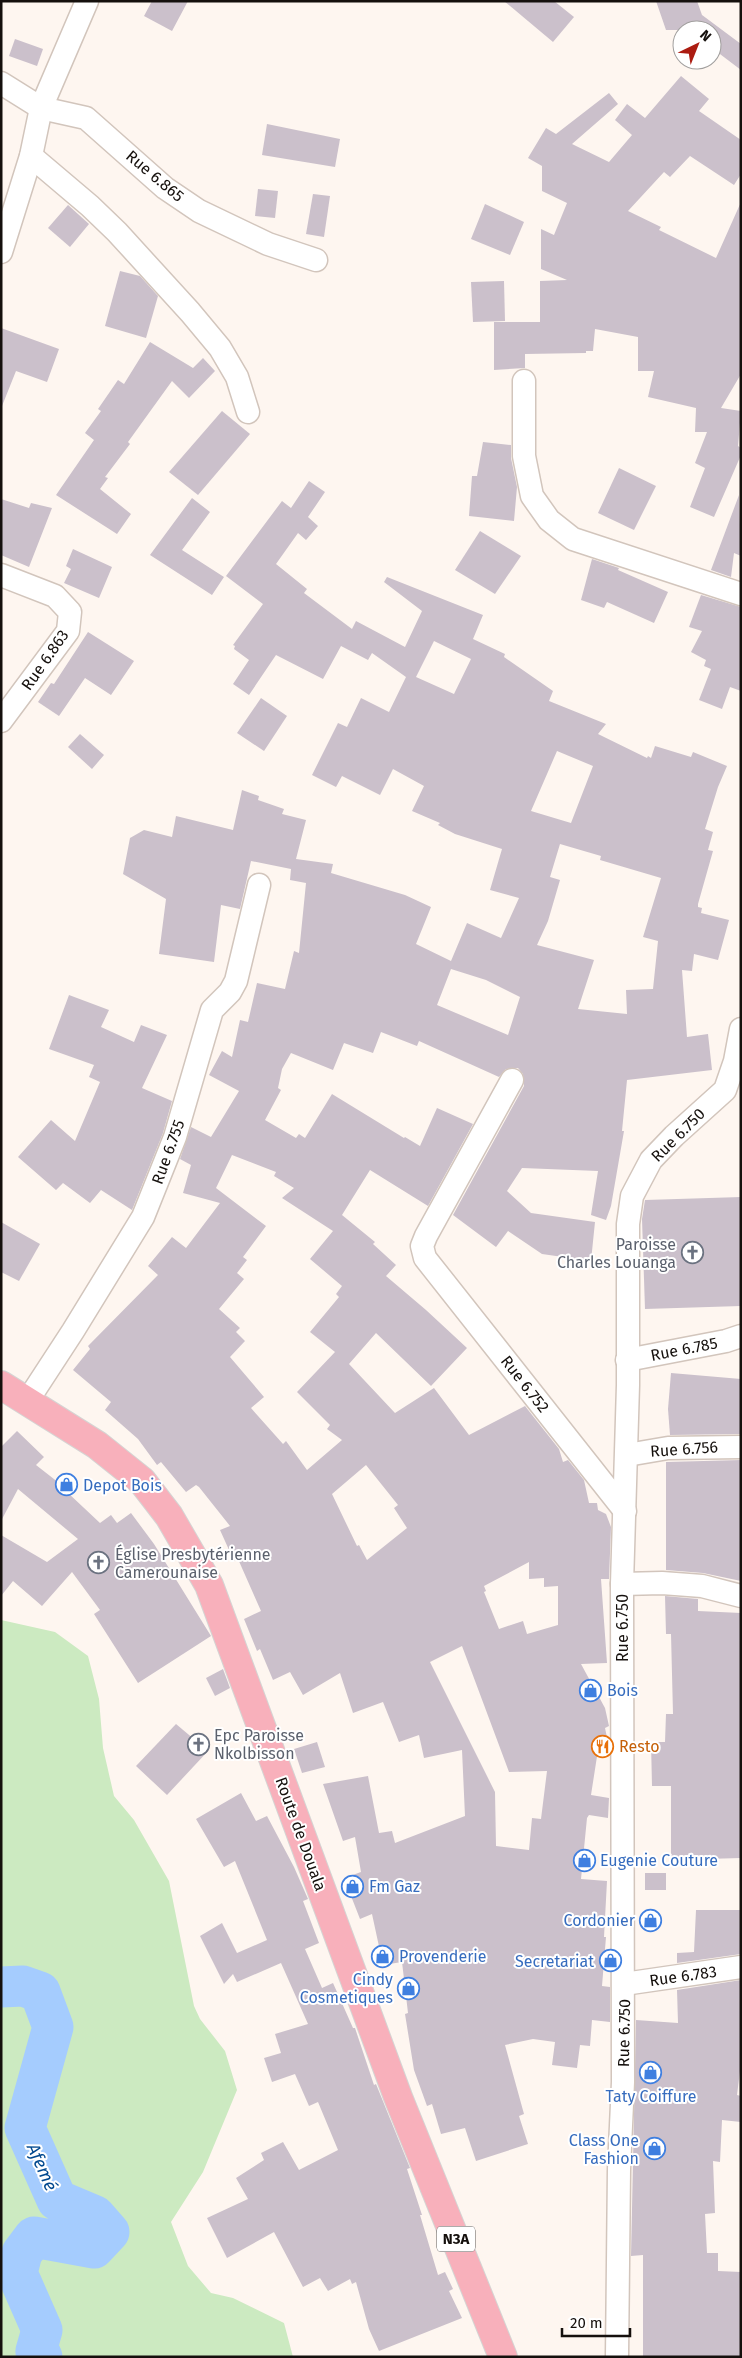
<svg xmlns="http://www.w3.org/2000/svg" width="742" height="2358" font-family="'Fira Sans',sans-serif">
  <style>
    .green { fill: #cceac1 }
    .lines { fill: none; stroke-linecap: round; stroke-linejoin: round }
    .river { stroke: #a5ccfe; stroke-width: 41 }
    .building { fill: #cbc0cb; fill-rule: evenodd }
    .minor-casing { stroke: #d2c5bc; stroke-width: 25 }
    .trunk-casing { stroke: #d5d4d3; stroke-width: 30 }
    .minor { stroke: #fff; stroke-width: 22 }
    .trunk { stroke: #f8b0bb; stroke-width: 28 }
    .labels { text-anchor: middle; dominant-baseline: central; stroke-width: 4; stroke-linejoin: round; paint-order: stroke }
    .shield { fill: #fff; stroke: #5b5856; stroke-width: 1 }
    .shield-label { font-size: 15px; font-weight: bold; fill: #15100d }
    .street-label { font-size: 16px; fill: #15100d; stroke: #fff }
    .worship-label { font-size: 16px; fill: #5b616d; stroke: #fff; text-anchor: start }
    .shop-label { font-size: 16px; fill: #366cbe; stroke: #fff; text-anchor: start }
    .food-label { font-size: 16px; fill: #c56008; stroke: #fff; text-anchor: start }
    .water-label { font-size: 18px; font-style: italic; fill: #02498f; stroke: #fff }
  </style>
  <rect width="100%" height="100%" fill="#fef6f0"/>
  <!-- green -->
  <polygon class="green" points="1,1620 55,1632 88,1656 99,1699 103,1748 114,1796 134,1820 169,1881 194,2006 200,2019 225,2051 237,2090 203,2172 171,2222 188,2266 211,2293 233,2298 284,2323 293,2357 1,2357"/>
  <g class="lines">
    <!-- river -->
    <polyline class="river" points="1,1987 23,1986 40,1992 53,2027 25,2128 57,2200 95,2216 109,2232 94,2248 34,2237 22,2253 17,2273 42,2330 36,2351 42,2357"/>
  </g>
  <!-- building -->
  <g class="building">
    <polygon points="152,1 188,1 172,31 144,16"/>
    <polygon points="504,1 554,1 574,17 553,42"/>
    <polygon points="656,1 697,1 702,15 741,44 741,70 712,48 712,30 666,30"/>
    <polygon points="15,39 43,49 37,66 9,56"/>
    <polygon points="681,76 709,99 699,111 741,140 741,174 734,185 690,156 670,177 664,172 628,211 661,227 659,230 716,258 741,202 741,374 721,408 741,411 738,446 741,448 741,455 714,517 690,507 705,468 695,463 707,432 695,432 696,408 648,397 654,371 638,371 638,337 595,329 593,351 586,351 586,353 525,354 525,368 494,370 494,322 540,322 540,281 567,280 541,269 541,229 554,235 567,203 542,191 542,166 528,158 546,128 556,134 609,93 618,104 572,144 609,162 632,135 615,120 627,104 645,118"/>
    <polygon points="267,124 340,139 335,167 262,155"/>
    <polygon points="258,189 278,191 275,218 255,216"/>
    <polygon points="313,194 330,196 324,237 306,234"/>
    <polygon points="485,204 524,222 510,255 471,239"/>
    <polygon points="68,205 89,224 70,247 48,228"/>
    <polygon points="120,271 140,276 158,296 146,338 105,326"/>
    <polygon points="504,281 505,321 473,322 471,282"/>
    <polygon points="1,328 59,349 47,382 16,371 2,406"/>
    <polygon points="150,342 193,368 203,358 215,371 189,398 172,381 128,442 130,444 105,477 108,478 100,489 131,514 117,534 56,495 94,440 85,433 101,411 98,409 118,380 124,384"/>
    <polygon points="222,411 250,434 198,495 169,472"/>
    <polygon points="483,442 511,445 511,458 517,487 514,521 469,516 472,476 477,476"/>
    <polygon points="619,468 656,486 634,530 598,513"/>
    <path d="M309,481L325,492L308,517L318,526L306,540L298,533L276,564L307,589L304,593L352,629L356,621L405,647L422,611L384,582L387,577L483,615L473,639L505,654L504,657L553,691L549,701L606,724L598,734L647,758L648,756L651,758L655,746L691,757L693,752L727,766L718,787L705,829L713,832L708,850L713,851L698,904V907L702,908L701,913L729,920L718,960L694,954L692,971L682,970L687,1037L708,1034L712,1070L627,1080L622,1131H624L611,1206L606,1220L591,1215L598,1171L522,1168L507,1191L531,1213L595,1222L591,1261L542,1254L508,1231L496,1247L453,1215L524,1086L523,1074L518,1068L506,1069L499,1077L419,1041L417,1046L381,1032L373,1053L344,1043L333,1070L291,1053L282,1069L278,1088L281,1090L265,1120L296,1138L299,1134L305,1138L332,1094L404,1138L405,1137L420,1146L437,1108L473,1124L428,1206L370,1170L342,1215L375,1242L373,1244L396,1265L386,1276L426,1310L467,1348L431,1386L376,1333L349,1364L395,1413L434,1388L469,1435L525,1406L559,1449L563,1462L568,1460L584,1480L589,1503H597L598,1510L606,1514L611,1527L609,1579H601L607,1663L581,1664L605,1708L609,1726L605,1728L609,1747L598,1750L591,1795L609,1798L608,1818L589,1815L587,1818L581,1879L607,1881L604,1937H606L602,1986L610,1987V2022L592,2020L590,2046L580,2045L577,2068L552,2065L555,2042L533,2039L505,2045L524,2114L519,2116L528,2144L476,2161L465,2128L441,2134L432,2104L427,2106L414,2070L405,2014L408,2013L402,1962L383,1965L372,1914L360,1919L344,1878L361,1872L355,1837L343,1841L323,1784L368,1776L379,1833L392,1831L395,1843L465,1816L462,1750L424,1758L419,1735L399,1742L383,1702L353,1713L340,1673L303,1695L290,1672L273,1680L260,1649L257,1651L244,1619L261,1611L238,1559L234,1561L220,1530L230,1526L199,1487L196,1485L186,1492L161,1462L157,1465L138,1439L105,1410L111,1402L73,1370L90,1349L88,1346L158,1275L148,1266L172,1237L186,1248L220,1203L183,1193L191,1165L180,1159L191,1127L211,1137L239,1091L209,1075L222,1051L232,1057L240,1020L248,1022L257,983L285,989L294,951L299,953L306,883L290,880L291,869L251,861L240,909L221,905L214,962L159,954L166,899L123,874L130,838L144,830L172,837L176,816L233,830L242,790L259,796L258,800L284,809L282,814L306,820L296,859L333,864L331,873L405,895L431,907L416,944L451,961L467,923L501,938L519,898L490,890L502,849L455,834L438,825L440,823L412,811L424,786L393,769L380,795L342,776L336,787L312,775L338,723L347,727L361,698L389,712L406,677L372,653L368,660L341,646L323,679L276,655L249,695L233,684L249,660L234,649L235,646L233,645L263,604L226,576L282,501L291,508ZM434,641L471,659L454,694L416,677ZM557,751L593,766L571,823L531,811ZM560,844L601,856L600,860L661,878L643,937L658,941L653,989L626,990L627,1014L578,1009L594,960L537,945L548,921L560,880L550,877ZM451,969L486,980L520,997L508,1035L437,1005ZM232,1155L276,1172L274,1176L294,1188L282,1198L333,1231L310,1259L342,1286L336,1294L339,1297L310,1332L335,1352L297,1392L330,1425L327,1429L342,1440L307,1470L286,1441L283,1444L251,1408L264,1397L230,1357L245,1341L236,1332L240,1328L219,1309L244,1279L237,1273L247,1260L243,1257L266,1226L216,1188ZM366,1465L398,1505L394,1508L407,1528L367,1560L359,1545L357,1546L332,1494ZM529,1562V1579L544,1578V1587L558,1586V1625L527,1634L523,1621L499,1629L484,1592L486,1591L484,1586ZM462,1646L509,1772L547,1771L541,1819L532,1818L529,1850L496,1846L495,1792L430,1662Z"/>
    <polygon points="739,495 741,556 734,553 731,577 711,570"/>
    <polygon points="192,498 210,512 182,550 224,577 212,595 150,555"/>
    <polygon points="1,499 29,508 31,503 52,508 29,567 1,555"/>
    <polygon points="480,531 521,556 495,594 455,570"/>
    <polygon points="73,549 112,567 99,598 64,583 71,569 66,566"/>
    <polygon points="592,559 619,568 618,570 668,592 654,623 607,602 604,608 581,600"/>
    <polygon points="701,595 741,607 741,691 730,687 722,709 699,700 711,669 704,666 706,660 691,652 702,631 689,627"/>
    <polygon points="88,632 134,661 111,695 85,678 59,716 38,702 51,683 54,684"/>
    <polygon points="261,698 287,716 264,751 237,733"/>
    <polygon points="80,734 104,755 92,769 68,747"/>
    <polygon points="69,995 109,1010 101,1027 134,1042 141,1025 167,1035 142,1088 172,1101 163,1133 132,1210 101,1190 90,1203 63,1183 56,1190 18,1157 51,1120 75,1141 100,1082 89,1077 94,1065 49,1049"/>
    <polygon points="741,1197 741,1306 645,1309 642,1219 645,1200"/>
    <polygon points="1,1222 40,1244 19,1281 1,1272"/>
    <polygon points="671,1373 741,1379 741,1434 670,1435 668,1409"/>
    <polygon points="17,1431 44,1457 36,1465 68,1490 67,1492 100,1523 111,1515 117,1523 131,1513 154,1544 211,1636 138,1683 94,1614 100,1610 72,1572 42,1606 13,1581 1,1596 1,1535 47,1562 78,1539 18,1489 1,1521 1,1447"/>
    <polygon points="741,1460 741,1581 703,1573 666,1570 666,1462"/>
    <polygon points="665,1596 698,1599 698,1611 741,1613 741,1858 671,1860 671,1786 652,1786 651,1742 665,1742 666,1714 673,1714 671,1634 666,1634"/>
    <polygon points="223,1669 230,1688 215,1696 206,1678"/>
    <polygon points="176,1724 208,1751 167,1795 136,1766"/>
    <polygon points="317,1742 325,1767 302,1773 294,1749"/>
    <polygon points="241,1793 256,1821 267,1816 294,1867 308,1899 303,1901 319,1943 305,1949 322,1988 333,1983 353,2028 355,2028 374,2085 376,2084 410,2168 407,2169 422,2215 420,2215 438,2275 445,2272 453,2289 449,2291 462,2318 379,2351 369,2329 356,2282 352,2284 350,2279 328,2291 320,2278 303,2287 274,2232 227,2258 207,2218 248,2199 236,2178 264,2160 261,2153 283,2142 299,2170 338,2150 318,2102 309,2106 295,2074 272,2082 264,2058 281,2053 275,2034 308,2024 281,1963 237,1982 233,1974 224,1984 200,1936 222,1923 237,1953 267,1940 235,1861 224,1867 196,1819"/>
    <rect x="645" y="1873" width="21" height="17"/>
    <polygon points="696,1910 741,1910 741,1954 677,1963 677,1953 694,1952"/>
    <polygon points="741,1980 741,2063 737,2095 741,2096 741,2122 722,2120 720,2162 713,2161 715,2213 705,2214 707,2253 718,2253 718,2271 741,2272 741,2357 643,2357 643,2255 631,2256 636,2020 678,2023 677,1990"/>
  </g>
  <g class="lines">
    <defs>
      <g id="minor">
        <polyline points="1,83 41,108 86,118 165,188 199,211 268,244 316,260"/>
        <polyline points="31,156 90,206 117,232 190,312 220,348 237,377 248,412"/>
        <polyline points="1,252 31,156 41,108 87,1"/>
        <polyline points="524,381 524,456 532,496 549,520 573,539 741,594"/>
        <polyline points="1,575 55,596 70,612 68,631 1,721"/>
        <polyline points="512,1080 426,1236 422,1246 425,1258 625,1511"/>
        <polyline points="627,1360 726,1341 741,1336"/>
        <polyline points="28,1400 73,1331 143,1217 175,1137 212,1010 230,992 236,981 259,885"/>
        <polyline points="627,1455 668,1448 741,1447"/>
        <polyline points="622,1584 662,1583 702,1586 741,1596"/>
        <polyline points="624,1984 741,1967"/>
        <polyline points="617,2357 619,2169 623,2082 622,1584 628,1385 628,1224 632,1196 651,1160 674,1136 725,1090 735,1061 741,1029"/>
      </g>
      <polyline id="trunk" points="1,1385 97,1445 142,1481 169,1516 209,1585 398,2097 503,2357"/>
    </defs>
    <!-- minor casing -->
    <use href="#minor" class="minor-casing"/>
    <!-- trunk casing -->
    <use href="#trunk" class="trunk-casing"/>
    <!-- minor -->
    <use href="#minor" class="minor"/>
    <!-- trunk -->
    <use href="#trunk" class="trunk"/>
  </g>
  <!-- icons -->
  <defs>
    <symbol id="church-ring" viewBox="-11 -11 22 22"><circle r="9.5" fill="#fff" stroke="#6b7280" stroke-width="1.5"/><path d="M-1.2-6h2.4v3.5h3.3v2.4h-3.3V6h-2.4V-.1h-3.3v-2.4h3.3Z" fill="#6b7280"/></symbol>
    <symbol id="shop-ring" viewBox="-11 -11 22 22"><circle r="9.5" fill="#fff" stroke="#3f7fe0" stroke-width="1.5"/><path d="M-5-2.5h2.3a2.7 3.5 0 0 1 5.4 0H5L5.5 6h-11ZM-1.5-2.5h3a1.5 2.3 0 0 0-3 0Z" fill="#3f7fe0"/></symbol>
    <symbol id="restaurant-ring" viewBox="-11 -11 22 22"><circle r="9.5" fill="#fff" stroke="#e8710a" stroke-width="1.5"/><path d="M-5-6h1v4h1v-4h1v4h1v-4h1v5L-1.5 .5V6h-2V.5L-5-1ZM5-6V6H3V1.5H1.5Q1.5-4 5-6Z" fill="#e8710a"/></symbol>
  </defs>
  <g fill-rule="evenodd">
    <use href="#church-ring" x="680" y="1240" width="25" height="25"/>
    <use href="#shop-ring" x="54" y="1472" width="25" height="25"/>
    <use href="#church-ring" x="86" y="1550" width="25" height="25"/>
    <use href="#shop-ring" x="578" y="1678" width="25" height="25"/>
    <use href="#church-ring" x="186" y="1732" width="25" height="25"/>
    <use href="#restaurant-ring" x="590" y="1734" width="25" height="25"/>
    <use href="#shop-ring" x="572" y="1848" width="25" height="25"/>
    <use href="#shop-ring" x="340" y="1874" width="25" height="25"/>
    <use href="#shop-ring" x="638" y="1908" width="25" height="25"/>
    <use href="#shop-ring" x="370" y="1944" width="25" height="25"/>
    <use href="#shop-ring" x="598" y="1948" width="25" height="25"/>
    <use href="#shop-ring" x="396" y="1976" width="25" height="25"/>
    <use href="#shop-ring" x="638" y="2060" width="25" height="25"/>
    <use href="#shop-ring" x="642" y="2136" width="25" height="25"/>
  </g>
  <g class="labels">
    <!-- shield labels -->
    <rect class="shield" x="437" y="2226.5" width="38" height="25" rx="4"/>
    <g class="shield-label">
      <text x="456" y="2239">N3A</text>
    </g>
    <!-- street labels -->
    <g class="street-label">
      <text transform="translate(155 176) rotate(40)">Rue 6.865</text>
      <text transform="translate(45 660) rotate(-55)">Rue 6.863</text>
      <text transform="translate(678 1135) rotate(-45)">Rue 6.750</text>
      <text transform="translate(168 1152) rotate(-70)">Rue 6.755</text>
      <text transform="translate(684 1349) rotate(-11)">Rue 6.785</text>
      <text transform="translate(525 1384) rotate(52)">Rue 6.752</text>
      <text transform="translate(684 1449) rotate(-4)">Rue 6.756</text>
      <text transform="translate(622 1628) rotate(-90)">Rue 6.750</text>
      <text transform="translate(301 1834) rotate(70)">Route de Douala</text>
      <text transform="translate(683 1976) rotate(-8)">Rue 6.783</text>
      <text transform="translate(624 2033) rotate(-89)">Rue 6.750</text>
    </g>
    <!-- worship labels -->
    <g class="worship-label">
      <text x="676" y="1244" text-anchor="end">Paroisse<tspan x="676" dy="18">Charles Louanga</tspan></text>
      <text x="115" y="1554">Église Presbytérienne<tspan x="115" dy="18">Camerounaise</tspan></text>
      <text x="214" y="1735">Epc Paroisse<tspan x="214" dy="18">Nkolbisson</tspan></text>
    </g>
    <!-- shop labels -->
    <g class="shop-label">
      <text x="83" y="1485">Depot Bois</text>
      <text x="607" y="1690">Bois</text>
      <text x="600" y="1860">Eugenie Couture</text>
      <text x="369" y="1886">Fm Gaz</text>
      <text x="635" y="1920" text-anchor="end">Cordonier</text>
      <text x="399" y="1956">Provenderie</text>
      <text x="594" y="1961" text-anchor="end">Secretariat</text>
      <text x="393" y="1979" text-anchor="end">Cindy<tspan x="393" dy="18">Cosmetiques</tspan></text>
      <text x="651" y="2096" text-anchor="middle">Taty Coiffure</text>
      <text x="639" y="2140" text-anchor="end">Class One<tspan x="639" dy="18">Fashion</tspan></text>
    </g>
    <!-- food labels -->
    <g class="food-label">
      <text x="619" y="1746">Resto</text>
    </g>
    <!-- water labels -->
    <g class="water-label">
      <text transform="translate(42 2167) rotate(66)">Afemé</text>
    </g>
  </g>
  <!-- border -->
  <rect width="742" height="2358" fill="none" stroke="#15100d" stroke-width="5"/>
  <!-- north arrow -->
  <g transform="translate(697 45) rotate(43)"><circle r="24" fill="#ffffff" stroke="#a19f9e"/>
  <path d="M0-4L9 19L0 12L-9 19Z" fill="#ac1c11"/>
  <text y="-8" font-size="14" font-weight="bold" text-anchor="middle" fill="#15100d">N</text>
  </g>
  <!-- scale -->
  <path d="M562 2328v8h68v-8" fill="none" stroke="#15100d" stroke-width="2.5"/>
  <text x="570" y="2328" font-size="15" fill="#15100d" stroke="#ffffff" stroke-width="4" paint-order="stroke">20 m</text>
</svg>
